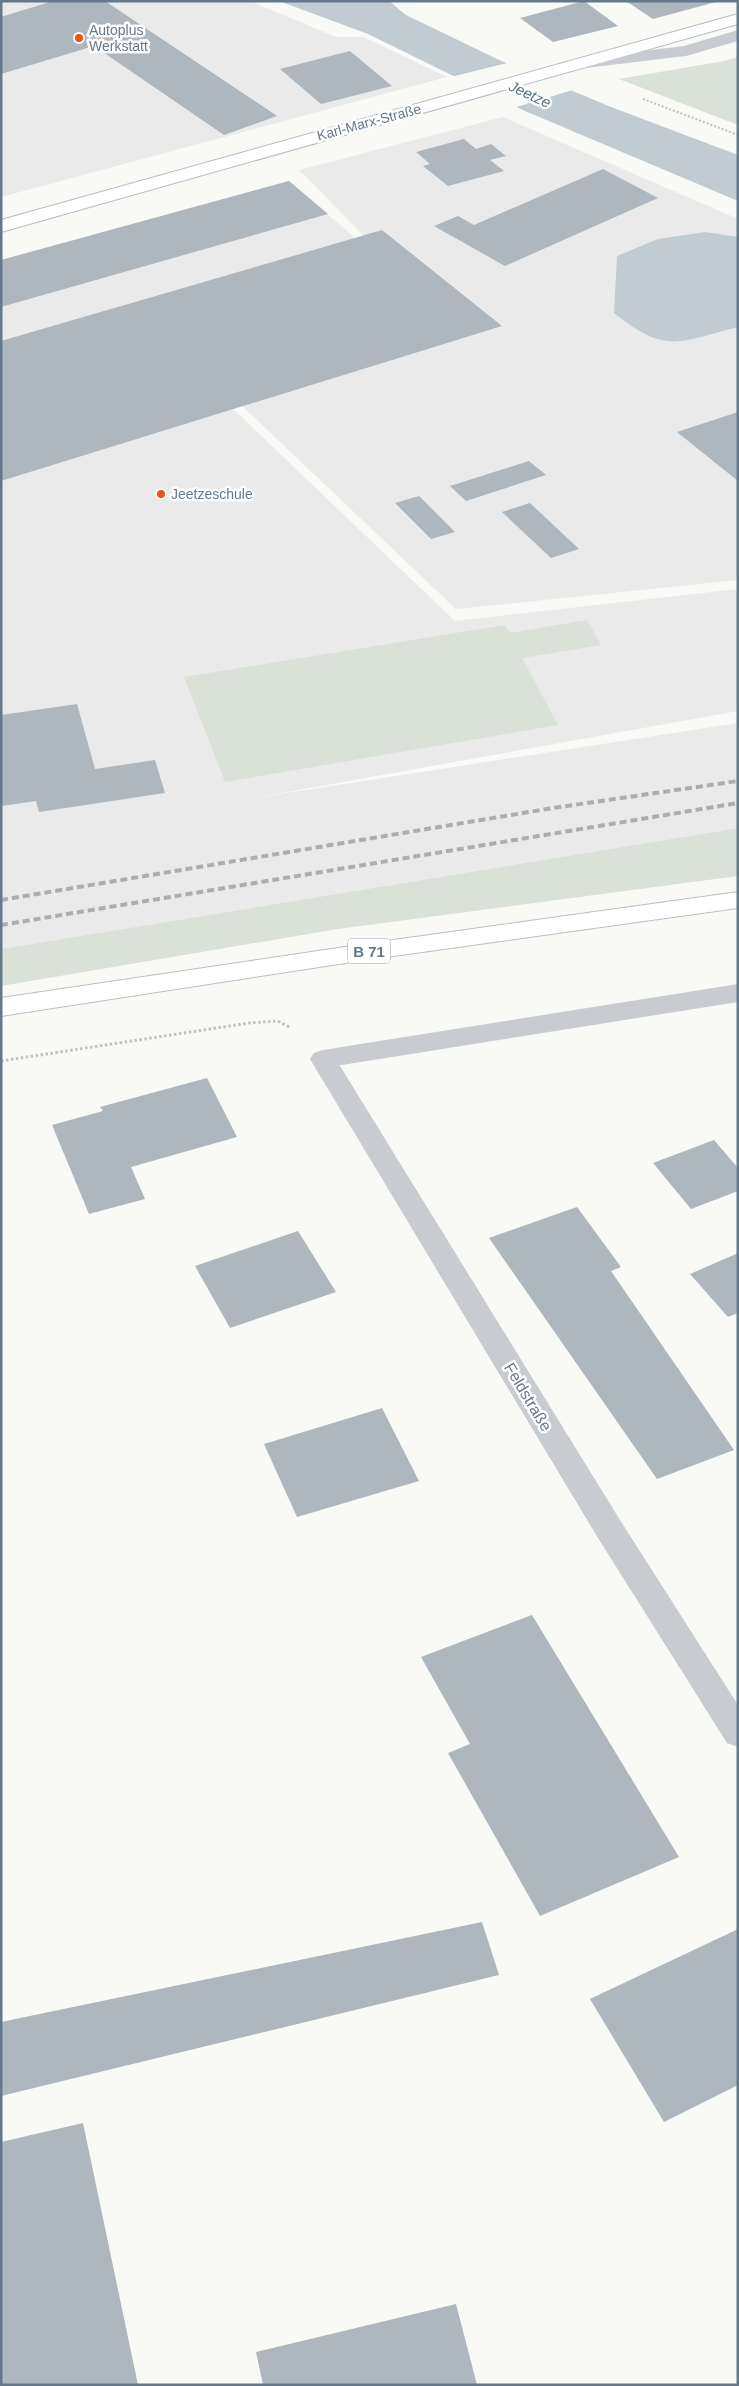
<svg xmlns="http://www.w3.org/2000/svg" width="739" height="2386" font-family="Arial,sans-serif">
  <style>
    .built { fill: #e9eae9 }
    .green { fill: #dae1d6 }
    .water { fill: #c1ccd2 }
    .pier { fill: #f9f9f6 }
    .building { fill: #aeb7be }
    .lines { fill: none; stroke-linecap: round; stroke-linejoin: round }
    .secondary-casing { stroke: #b8bec3; stroke-width: 2 }
    .primary-casing { stroke: #bbbfc3; stroke-width: 2 }
    .path-far1 { stroke: #bfc2c4; stroke-width: 2; stroke-dasharray: 2 2; stroke-linecap: butt }
    .path { stroke: #bfc2c4; stroke-width: 3; stroke-dasharray: 2.5 2.5; stroke-linecap: butt }
    .service { fill: #c8ccd0; fill-rule: evenodd }
    .minor { fill: #c8ccd0; fill-rule: evenodd }
    .secondary { fill: #fff; fill-rule: evenodd }
    .primary { fill: #fff; fill-rule: evenodd }
    .rail { stroke: #a8aeb4; stroke-width: 4; stroke-dasharray: 7 4; stroke-linecap: butt }
    .poi-dot { fill: #f44f1a; stroke: #fff; stroke-width: 2 }
    .labels { text-anchor: middle; dominant-baseline: central; stroke-width: 5; stroke-linejoin: round; paint-order: stroke }
    .far-poi-label { font-size: 14px; fill: #65798a; stroke: #fff; text-anchor: start }
    .far-street-label { font-size: 14px; fill: #65798a; stroke: #fff }
    .far-water-label { font-size: 15px; font-style: italic; fill: #5b747e; stroke: #fff }
    .shield { fill: #fff; stroke: #93a1ad; stroke-width: 1 }
    .shield-label { font-size: 15px; font-weight: bold; fill: #65798a }
    .street-label { font-size: 16px; fill: #65798a; stroke: #fff }
  </style>
  <rect width="100%" height="100%" fill="#f9f9f6"/>
  <!-- built -->
  <g class="built">
    <polygon points="1,1 250,1 336,37 363,37 447,77 1,197"/>
    <polygon points="503,117 738,219 738,580 456,609 139,308 369,241 299,170"/>
    <polygon points="289,181 355,238 124,305 455,621 738,589 738,711 254,798 738,723 738,828 1,949 1,260"/>
  </g>
  <!-- green -->
  <g class="green">
    <polygon points="738,57 738,125 619,79 724,61"/>
    <polygon points="587,620 601,645 522,658 558,725 225,782 184,677 505,625 510,633"/>
    <polygon points="738,828 738,876 338,929 1,986 1,949"/>
  </g>
  <!-- water -->
  <g class="water">
    <polygon points="279,1 389,1 406,15 497,59 611,107 738,155 738,201 525,111 368,34"/>
    <path d="M705,232L738,237V327C678,342 667,355 614,313L617,256L658,239Z"/>
  </g>
  <!-- pier -->
  <polygon class="pier" points="511,62 576,89 513,108 451,77"/>
  <!-- building -->
  <g class="building">
    <polygon points="53,1 105,1 277,116 224,135 94,46 1,74 1,17"/>
    <polygon points="584,1 618,26 553,42 520,18"/>
    <polygon points="626,1 716,1 716,2 653,19"/>
    <polygon points="350,51 392,86 321,104 280,69"/>
    <polygon points="464,139 476,149 491,144 506,156 490,160 504,171 448,186 423,166 430,164 416,152"/>
    <polygon points="603,169 658,198 505,266 434,226 458,216 474,225"/>
    <polygon points="289,181 328,214 1,307 1,260"/>
    <polygon points="382,230 502,326 1,481 1,341"/>
    <polygon points="738,412 738,481 677,432"/>
    <polygon points="529,461 546,475 466,501 450,486"/>
    <polygon points="419,496 455,532 431,539 395,503"/>
    <polygon points="530,503 579,549 551,558 502,512"/>
    <polygon points="77,704 95,769 155,760 165,793 39,812 36,801 1,806 1,715"/>
    <polygon points="207,1078 237,1137 131,1167 145,1199 89,1214 52,1125 103,1111 100,1107"/>
    <polygon points="714,1140 738,1168 738,1191 691,1209 653,1163"/>
    <polygon points="577,1207 621,1267 611,1271 734,1450 657,1479 489,1238"/>
    <polygon points="298,1231 336,1292 230,1328 195,1266"/>
    <polygon points="738,1253 738,1313 728,1317 690,1274"/>
    <polygon points="382,1408 419,1481 297,1517 264,1444"/>
    <polygon points="532,1615 679,1857 540,1916 448,1753 470,1744 421,1657"/>
    <polygon points="482,1922 499,1975 1,2096 1,2022"/>
    <polygon points="738,1929 738,2085 664,2122 590,1999"/>
    <polygon points="83,2123 138,2385 1,2385 1,2142"/>
    <polygon points="456,2304 477,2385 263,2385 256,2352"/>
  </g>
  <g class="lines">
    <defs>
      <polygon id="secondary" points="738,14 738,24 1,232 1,220"/>
      <polygon id="primary" points="738,892 738,908 365,960 1,1016 1,998 365,944"/>
    </defs>
    <!-- secondary casing -->
    <use href="#secondary" class="secondary-casing"/>
    <!-- primary casing -->
    <use href="#primary" class="primary-casing"/>
    <!-- path-far1 -->
    <polyline class="path-far1" points="643,99 738,135"/>
    <!-- path -->
    <polyline class="path" points="1,1061 249,1023 278,1021 291,1028"/>
    <!-- service -->
    <g class="service">
      <polygon points="738,30 738,41 686,56 577,69 571,68 568,64 571,60 577,59 684,46"/>
      <polygon points="738,984 738,1002 323,1068 314,1065 310,1059 314,1053 323,1050"/>
    </g>
    <!-- minor -->
    <polygon class="minor" points="323,1050 332,1053 620,1520 738,1705 738,1747 727,1743 598,1538 310,1059 314,1053"/>
    <!-- secondary -->
    <use href="#secondary" class="secondary"/>
    <!-- primary -->
    <use href="#primary" class="primary"/>
    <!-- rail -->
    <g class="rail">
      <polyline points="1,900 553,808 738,781"/>
      <polyline points="1,925 738,803"/>
    </g>
  </g>
  <!-- markers -->
  <g class="poi-dot">
    <circle cx="79" cy="38" r="5"/>
    <circle cx="161" cy="494" r="5"/>
  </g>
  <g class="labels">
    <!-- far-poi labels -->
    <g class="far-poi-label">
      <text x="89" y="30">Autoplus<tspan x="89" dy="16">Werkstatt</tspan></text>
      <text x="171" y="494">Jeetzeschule</text>
    </g>
    <!-- far-street labels -->
    <g class="far-street-label">
      <text transform="translate(369 122) rotate(-15)">Karl-Marx-Straße</text>
    </g>
    <!-- far-water labels -->
    <g class="far-water-label">
      <text transform="translate(530 94) rotate(25)">Jeetze</text>
    </g>
    <!-- shield labels -->
    <rect class="shield" x="348" y="938.5" width="42" height="25" rx="4"/>
    <g class="shield-label">
      <text x="369" y="951">B 71</text>
    </g>
    <!-- street labels -->
    <g class="street-label">
      <text transform="translate(528 1397) rotate(59)">Feldstraße</text>
    </g>
  </g>
  <!-- border -->
  <rect width="739" height="2386" fill="none" stroke="#65798a" stroke-width="5"/>
</svg>
